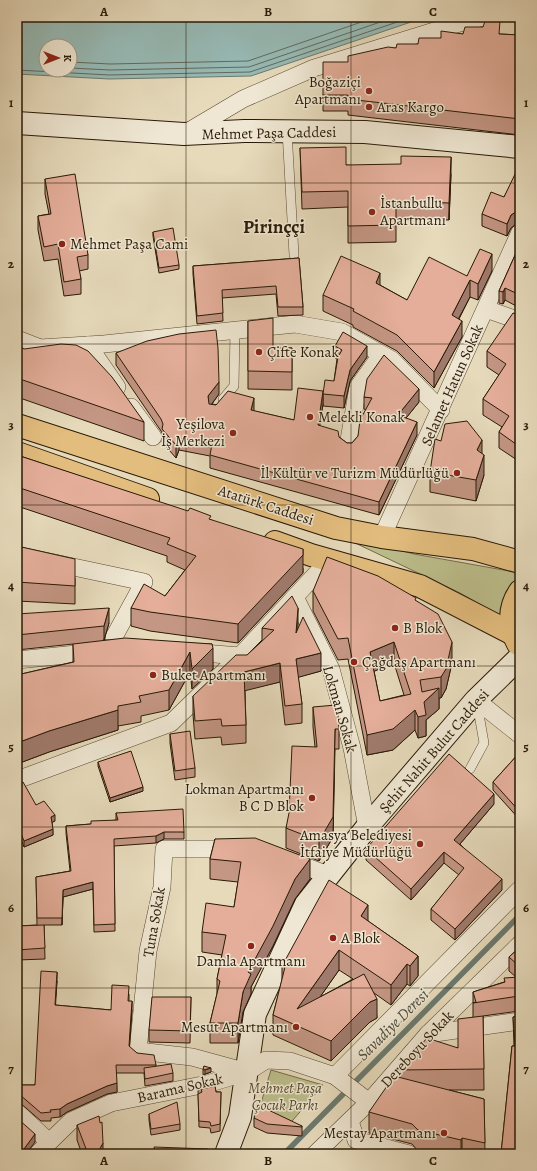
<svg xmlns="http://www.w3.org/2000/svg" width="537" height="1171" font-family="Alegreya,serif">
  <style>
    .green { fill: #bcbd8b; stroke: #726c48 }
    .water { fill: #97bab5; stroke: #6b7a6f; fill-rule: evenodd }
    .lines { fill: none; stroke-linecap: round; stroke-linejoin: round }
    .shore { stroke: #606a5e; stroke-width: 1 }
    .stream { stroke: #6b7a6f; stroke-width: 5.5 }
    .lane-casing { stroke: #584a33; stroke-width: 10 }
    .street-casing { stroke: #584a33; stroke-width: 18 }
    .secondary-casing { stroke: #291a06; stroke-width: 24 }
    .primary-casing { stroke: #291a06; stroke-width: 24 }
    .lane { stroke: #efe7d3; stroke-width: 9 }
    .street { stroke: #efe7d3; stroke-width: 17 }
    .secondary { stroke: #efe7d3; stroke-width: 22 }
    .primary { stroke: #e3bd7e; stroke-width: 22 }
    .wall { fill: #c49684; stroke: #291a06; fill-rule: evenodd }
    .shaded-wall { fill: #a07a6c; stroke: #291a06 }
    .building { fill: #e4ae9a; stroke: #291a06; fill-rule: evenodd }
    .grid { fill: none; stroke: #291a06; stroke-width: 1; stroke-opacity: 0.55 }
    .poi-dot { fill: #8f2418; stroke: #efe7d3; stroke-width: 1.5 }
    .labels { text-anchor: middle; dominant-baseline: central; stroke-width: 3; stroke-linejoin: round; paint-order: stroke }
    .poi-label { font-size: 15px; fill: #291a06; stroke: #efe7d3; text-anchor: start }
    .street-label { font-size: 15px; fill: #291a06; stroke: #efe7d3 }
    .park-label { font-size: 15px; font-style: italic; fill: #554b2e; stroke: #efe7d3 }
    .water-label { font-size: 16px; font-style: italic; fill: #4a4a3b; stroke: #efe7d3 }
    .district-label { font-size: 19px; font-weight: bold; fill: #291a06; stroke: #efe7d3 }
    .neatline { fill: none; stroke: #291a06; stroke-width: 1.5 }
    .grid-label { font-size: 13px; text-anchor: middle; font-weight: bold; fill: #291a06 }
  </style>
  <rect width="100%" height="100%" fill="#e6dabb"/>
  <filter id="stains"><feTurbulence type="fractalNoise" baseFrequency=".005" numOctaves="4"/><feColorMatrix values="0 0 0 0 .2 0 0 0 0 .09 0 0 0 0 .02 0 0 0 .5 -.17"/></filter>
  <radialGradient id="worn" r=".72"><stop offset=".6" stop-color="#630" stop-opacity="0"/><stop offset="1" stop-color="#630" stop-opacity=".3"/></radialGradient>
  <!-- green -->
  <g class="green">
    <polygon points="353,538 414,554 520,573 502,617 460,593 351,541"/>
    <polygon points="271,1070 323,1085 287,1127 258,1113"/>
  </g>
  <!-- water -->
  <path class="water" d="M17,17H426L251,76L109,79L17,74ZM46,46H70V70H46Z"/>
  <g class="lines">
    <!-- shore -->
    <g class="shore">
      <polyline points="70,62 110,64 248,61 376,17"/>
      <polyline points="70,68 110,70 249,67 395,17"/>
      <polyline points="17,70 109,75 250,72 412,17"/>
    </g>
    <!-- stream -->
    <polyline class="stream" points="284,1154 520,915"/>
    <defs>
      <g id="lane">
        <polyline points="287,131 294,255"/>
        <polyline points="223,399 234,386 235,330"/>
        <polyline points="470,769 484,743 477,703"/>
      </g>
      <g id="street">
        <polyline points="184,134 243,99 314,68 460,23 484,17"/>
        <polyline points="486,309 520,321"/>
        <polyline points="17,339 40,348 104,344 295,324 342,332 392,360 441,410"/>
        <polyline points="88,345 117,387"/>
        <polyline points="131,407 153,437"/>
        <polyline points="348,446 358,387 381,355"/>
        <polyline points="382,537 520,232"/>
        <polyline points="17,555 144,582 114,637 114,650"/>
        <polyline points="295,597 331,669 352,748 367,827"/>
        <polyline points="190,652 240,656"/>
        <polyline points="17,660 96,652"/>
        <polyline points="476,700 520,735"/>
        <polyline points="17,780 171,723 240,656 329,560"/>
        <polyline points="236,849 164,849 162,887 148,951 138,1051 192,1057 247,1072"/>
        <polyline points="288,860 328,875"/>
        <polyline points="428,1034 520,1021"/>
        <polyline points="335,1076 520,889"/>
        <polyline points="17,1112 49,1142"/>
        <polyline points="350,1121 356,1140 409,1154"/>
        <polyline points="37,1154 71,1121 111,1103 207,1084 247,1072 266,1060 290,1061 335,1076 369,1102"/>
        <polyline points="315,1154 369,1102 428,1034 520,944"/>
      </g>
      <g id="secondary">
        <polyline points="17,123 184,134 244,131 365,132 520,147"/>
        <polyline points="226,1154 240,1117 255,1014 306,904 367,827 476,700 520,657"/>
      </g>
      <g id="primary">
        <polyline points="17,425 336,528 382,537 473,549 520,562"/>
        <polyline points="17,453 148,499"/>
        <polyline points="275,542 311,555 420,586 513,634"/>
        <path d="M518,644C509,627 508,608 520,591"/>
      </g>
    </defs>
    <!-- lane casing -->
    <use href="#lane" class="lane-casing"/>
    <!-- street casing -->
    <use href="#street" class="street-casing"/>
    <!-- secondary casing -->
    <use href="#secondary" class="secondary-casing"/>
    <!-- primary casing -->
    <use href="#primary" class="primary-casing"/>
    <!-- lane -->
    <use href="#lane" class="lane"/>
    <!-- street -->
    <use href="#street" class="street"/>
    <!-- secondary -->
    <use href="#secondary" class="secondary"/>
    <!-- primary -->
    <use href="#primary" class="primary"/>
  </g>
  <!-- wall -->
  <g class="wall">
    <polygon points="463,34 500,34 520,35 520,135 348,115 348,111 323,111 323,95 348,62 396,48 418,44"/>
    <polygon points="300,148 346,165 451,174 449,220 396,218 396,242 348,243 348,207 302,209"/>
    <polygon points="520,169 520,222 519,222 511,228 507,236 482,226 482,214 504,197"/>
    <polygon points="45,179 88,255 88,269 79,271 81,279 81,294 64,296 58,259 44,261 38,230 38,216 49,214 45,194"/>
    <polygon points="153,232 179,265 179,269 159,273 153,236"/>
    <polygon points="520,244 520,308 505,300 503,304 499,303 499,291"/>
    <polygon points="299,258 303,307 303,315 278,316 276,294 222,298 223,321 197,324 193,274 193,266"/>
    <polygon points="492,271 478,300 470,297 459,319 462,337 434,388 397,351 353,327 353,325 323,311 323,295 380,285 407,300 467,276"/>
    <polygon points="520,315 520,462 499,448 499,432 502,427 483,415 483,399 499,375 487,367 487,351"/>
    <polygon points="248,321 273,348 292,348 292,390 248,389"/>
    <polygon points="17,345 144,422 144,441 17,397"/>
    <polygon points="335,346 367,357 350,381 344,408 323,406 323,394 334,381 337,359 335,358"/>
    <polygon points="116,353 219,394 212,404 254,411 294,420 323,404 319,426 339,437 347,443 352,443 358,436 366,410 364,409 364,397 419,402 406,418 417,435 379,515 210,468 210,456 179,450 176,458 162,442 162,433 161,431 116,365"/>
    <polygon points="441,441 484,475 476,501 430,492 430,472"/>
    <polygon points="17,455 211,520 303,568 303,573 238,643 150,631 131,626 131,608 165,596 185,570 167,562 167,556 17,506"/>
    <polygon points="17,546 75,578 75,604 17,601"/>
    <path d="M313,591L416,601L452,663L446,689L441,698H439V709L426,720V736L418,738L415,730L393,750L367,755L348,659L338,660L313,611ZM394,663L404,695L380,701L374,671Z"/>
    <polygon points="17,614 109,623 104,640 212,644 213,669 192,689 190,672 169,710 141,716 141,722 118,726 118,730 49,752 17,764 17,675 73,662 73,644 17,650"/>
    <polygon points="262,628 298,628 321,671 298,677 302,704 302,723 285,725 280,682 245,690 246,725 246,743 222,745 221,737 195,739 193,715 193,696 247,655 262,640"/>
    <polygon points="313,707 339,729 339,749 335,749 333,837 319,861 286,848 286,828 315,747 313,727"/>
    <polygon points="170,734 195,768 195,777 175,780 170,743"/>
    <polygon points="520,752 520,820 493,790 493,782"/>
    <polygon points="98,762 143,791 110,802 98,766"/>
    <polygon points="17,783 36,805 55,821 52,822 53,835 24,847 17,829"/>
    <polygon points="494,804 460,844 502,890 455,940 431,920 431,909 459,875 444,863 411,900 366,860 366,849"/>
    <polygon points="116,813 184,832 184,839 164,839 156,843 114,846 115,931 94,932 93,889 63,897 62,925 44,925 45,959 17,960 17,926 37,925 36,877 70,871 66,833 66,826 91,824 116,820"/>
    <polygon points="215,839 310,879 295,899 273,946 251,987 251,994 243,1012 238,1043 210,1043 210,1023 217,994 217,979 222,955 202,952 202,932 234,907 238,882 210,879 210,859"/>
    <path d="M368,921L418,956V976L410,986L407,984L391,1005L374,993L377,1018L370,1022L331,1061L273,1035V1015L282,980V966ZM339,970L353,979L320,997Z"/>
    <polygon points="520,947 520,1012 519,1011 483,1016 484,1090 449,1090 484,1099 485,1154 431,1154 418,1151 412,1144 369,1133 369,1112 399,1077 399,1070 458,1048 473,1017 473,992 504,982 516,977 509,971 509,957"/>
    <polygon points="57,981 55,1005 111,1010 129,994 129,1001 132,1010 129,1047 137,1053 156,1065 156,1066 173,1073 173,1081 145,1086 144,1073 116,1073 117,1092 107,1094 67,1112 60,1117 51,1118 51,1121 41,1121 19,1102 18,1085 35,1085"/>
    <polygon points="191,997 190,1043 149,1042 149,1030"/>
    <polygon points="520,1016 520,1154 501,1154 512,1046 514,1046 513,1017"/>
    <polygon points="17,1057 18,1068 18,1078 17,1078"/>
    <polygon points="204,1066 211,1072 203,1075 203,1070"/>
    <polygon points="215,1086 216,1092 221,1092 220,1131 211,1133 210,1128 199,1127 198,1090"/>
    <polygon points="149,1114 180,1124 180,1130 151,1135 149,1120"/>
    <polygon points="254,1118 302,1126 302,1136 267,1133 254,1127"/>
    <polygon points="77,1125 103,1154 82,1154 77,1140"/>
  </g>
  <!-- shaded-wall -->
  <g class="shaded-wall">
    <polygon points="451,157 451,174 449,220 449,203"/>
    <polygon points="519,210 519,222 511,228 507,236 507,224 511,215"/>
    <polygon points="492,254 492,271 478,300 478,284"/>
    <polygon points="380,273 380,290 376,283"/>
    <polygon points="470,280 470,297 452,331 452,315"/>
    <polygon points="505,288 505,300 503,304 503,292"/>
    <polygon points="462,321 462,337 434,388 434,372"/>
    <polygon points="367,346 367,357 350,381 344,408 344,396 350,370"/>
    <polygon points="219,382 219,394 208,409 208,396"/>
    <polygon points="419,389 419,402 398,428 398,415"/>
    <polygon points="323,391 323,404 318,438 318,425"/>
    <polygon points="254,398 254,410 251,423 251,410"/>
    <polygon points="417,422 417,435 379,515 379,502"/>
    <polygon points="179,438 179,450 176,458 176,445"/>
    <polygon points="482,440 482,460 477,450"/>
    <polygon points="484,455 484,475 476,501 476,480"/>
    <polygon points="303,549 303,573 238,643 238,624"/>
    <polygon points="109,608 109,623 104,640 104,626"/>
    <polygon points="298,608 298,626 296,652 296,633"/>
    <polygon points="394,642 394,663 370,673 370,652"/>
    <polygon points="452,642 452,663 446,689 441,698 441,677"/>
    <polygon points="213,648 213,669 192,689 192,669"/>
    <polygon points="190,652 190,672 169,710 169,690"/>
    <polygon points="321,653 321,671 296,678 296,659"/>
    <polygon points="280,663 280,682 244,691 244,672"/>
    <polygon points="439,688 439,709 426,720 426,736 418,738 418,717 424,702"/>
    <polygon points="118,710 118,730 49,752 17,764 17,743 49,731"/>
    <polygon points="415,710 415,730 393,750 367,755 367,735"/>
    <polygon points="335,729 333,837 319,861 319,841"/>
    <polygon points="143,787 143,791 110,802 110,798"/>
    <polygon points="494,794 494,804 454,851 454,840"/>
    <polygon points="55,815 55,821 51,823 51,817"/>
    <polygon points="53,829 53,835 24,847 24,841"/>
    <polygon points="164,832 164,839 156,843 156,836"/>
    <polygon points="444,852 444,863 411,900 411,889"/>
    <polygon points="310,859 310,879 295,899 273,946 251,987 251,994 243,1012 238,1043 238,1023 243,992 248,972 295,879"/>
    <polygon points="502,879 502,890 455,940 455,929"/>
    <polygon points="93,882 93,889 63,897 62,925 63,890"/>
    <polygon points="368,905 368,925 361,916"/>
    <polygon points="339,950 339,970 299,1027 297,1009"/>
    <polygon points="418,956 418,976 410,986 410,966"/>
    <polygon points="407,964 407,984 391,1005 391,985"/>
    <polygon points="57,972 57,981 55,1014 55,1005"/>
    <polygon points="377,999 377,1018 370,1022 331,1061 331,1041 370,1002"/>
    <polygon points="132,1001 132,1010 129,1055 129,1046"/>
    <polygon points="211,1068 211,1072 205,1074 205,1070"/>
    <polygon points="117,1083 117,1092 107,1094 67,1112 60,1117 60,1109 67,1104 107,1086"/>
    <polygon points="35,1134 35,1142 26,1154 24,1149"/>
    <polygon points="462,1138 462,1154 461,1154 461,1140"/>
    <polygon points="103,1143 103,1154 97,1154"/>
  </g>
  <!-- building -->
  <g class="building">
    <polygon points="485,21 500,21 499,34 520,35 520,119 348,99 348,95 323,95 323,62 348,62 348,56 388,47 396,48 397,44 418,44 419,38 441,38 441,31 463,34 465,27 483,27"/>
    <polygon points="346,147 346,165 401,164 401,156 451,157 449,203 396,201 396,225 348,226 348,191 302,192 300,148"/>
    <polygon points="518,168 520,169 520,210 519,210 511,215 507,224 482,214 491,192 504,197"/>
    <polygon points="75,174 88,255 77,257 81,279 64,282 58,244 44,247 38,216 51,214 45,179"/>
    <polygon points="173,228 179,265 159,268 153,232"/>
    <polygon points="520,244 520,295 505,288 503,292 499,291"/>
    <polygon points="480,249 492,254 478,284 470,280 452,315 462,321 434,372 397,335 353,311 354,309 323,295 341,256 380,273 376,283 407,300 429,257 467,276"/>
    <polygon points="299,258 303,307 278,307 276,286 222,290 223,313 197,316 193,266"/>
    <polygon points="513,313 520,315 520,447 499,432 509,416 483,399 506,364 487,351"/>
    <polygon points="273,318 273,348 292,348 292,372 248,371 248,321"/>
    <polygon points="216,330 218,348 219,382 208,396 209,404 216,405 228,391 254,398 251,410 294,420 298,388 323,391 318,425 338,431 339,437 347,443 352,443 358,436 360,420 372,398 364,397 367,379 384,355 419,389 398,415 417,422 379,502 210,455 212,444 179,438 176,445 162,429 163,424 161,419 116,353 147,341 179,334"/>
    <polygon points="343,332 367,346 350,370 344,396 323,394 325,380 334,381 338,357 342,350 335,346"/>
    <polygon points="61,344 76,345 88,351 112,377 144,422 17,378 17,345 24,349"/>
    <polygon points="467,421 482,440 477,450 484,455 476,480 430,472 435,439 441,441 445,424"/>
    <polygon points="17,455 188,511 190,508 211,516 209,519 303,549 303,555 238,624 150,612 131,608 144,584 165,596 196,556 167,544 170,538 17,487"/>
    <polygon points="17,546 75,559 75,586 17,582"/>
    <path d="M327,557L378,576L416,598L415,600L438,614L452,642L446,669L441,677L420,680L422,692L439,688L424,702L426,715L418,717L415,710L393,729L367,735L348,638L338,639L313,591ZM394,642L411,694L380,701L370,652Z"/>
    <polygon points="292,596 298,608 296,633 303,617 321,653 296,659 302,704 285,706 280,663 244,672 246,725 222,726 221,719 195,721 193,696 236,655 247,655 274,630 262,628"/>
    <polygon points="109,608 104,626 17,635 17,614"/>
    <polygon points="125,638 212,644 213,648 192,669 190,652 169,690 139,696 141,702 118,706 118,710 49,731 17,743 17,675 74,662 73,644"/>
    <polygon points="336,705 338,715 339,729 335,729 333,817 319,841 286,828 289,813 292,746 317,747 313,707"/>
    <polygon points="190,731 195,768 175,771 170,734"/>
    <polygon points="131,751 143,787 110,798 98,762"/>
    <polygon points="520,752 520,812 493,782"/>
    <polygon points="449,754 494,794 454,840 502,879 455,929 431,909 464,868 444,852 411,889 366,849"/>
    <polygon points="23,782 36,805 44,801 55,815 51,817 53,829 24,841 17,823 17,783"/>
    <polygon points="183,809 184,832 164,832 156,836 114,839 115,924 94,925 93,882 63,890 62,918 37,918 36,877 71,871 66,826 91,824 91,821 118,820 116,813"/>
    <polygon points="255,838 310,859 295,879 273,926 248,972 251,974 243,992 238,1023 210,1023 220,981 217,979 226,935 202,932 206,903 234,907 241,862 210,859 215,839"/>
    <polygon points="329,880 368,905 361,916 418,956 410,966 407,964 391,985 339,950 297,1009 364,974 377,999 370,1002 331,1041 273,1015 285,967 282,966"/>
    <polygon points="44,925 45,948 17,950 17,926"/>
    <polygon points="520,947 520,967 509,957"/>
    <polygon points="41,971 57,972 55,1005 111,1010 112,985 129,986 128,1001 132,1001 129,1046 137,1053 154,1055 156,1065 116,1065 117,1083 107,1086 67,1104 60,1109 50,1110 51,1112 41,1113 19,1094 18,1085 35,1085"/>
    <polygon points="520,977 520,997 519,996 473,1003 476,1002 473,992 505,982 504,978"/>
    <polygon points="152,997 191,997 190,1031 149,1030"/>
    <polygon points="483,1016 484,1069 399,1070 427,1038 458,1048 458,1019"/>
    <polygon points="520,1016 520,1154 501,1154 512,1046 515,1046 513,1017"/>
    <polygon points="171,1064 173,1073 145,1079 144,1068"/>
    <polygon points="204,1066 211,1068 203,1070"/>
    <polygon points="394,1076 484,1099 485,1143 462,1138 461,1140 418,1130 412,1124 369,1112"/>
    <polygon points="215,1086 216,1092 221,1092 220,1124 211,1126 210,1122 199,1121 198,1094 202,1092 201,1089 198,1090"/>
    <polygon points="177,1102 180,1124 151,1129 149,1114"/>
    <polygon points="258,1105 302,1126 302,1127 267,1124 254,1118"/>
    <polygon points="99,1116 100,1123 102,1122 103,1143 97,1154 88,1154 77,1125"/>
    <polygon points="17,1118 35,1134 24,1149 32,1154 17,1154"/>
    <polygon points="154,1147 208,1149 206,1154 155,1154"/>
    <polygon points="324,1151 329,1154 320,1154"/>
  </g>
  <!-- grid -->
  <path class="grid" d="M186,17V1154M351,17V1154M17,183H520M17,344H520M17,505H520M17,666H520M17,827H520M17,988H520"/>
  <!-- markers -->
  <g class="poi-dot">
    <circle cx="369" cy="91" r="4"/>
    <circle cx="369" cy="107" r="4"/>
    <circle cx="372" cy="212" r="4"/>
    <circle cx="62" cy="244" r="4"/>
    <circle cx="259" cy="352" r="4"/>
    <circle cx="310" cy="417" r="4"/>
    <circle cx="233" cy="433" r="4"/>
    <circle cx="457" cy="473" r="4"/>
    <circle cx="395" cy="628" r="4"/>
    <circle cx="354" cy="662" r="4"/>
    <circle cx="153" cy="675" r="4"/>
    <circle cx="312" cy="798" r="4"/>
    <circle cx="420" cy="844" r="4"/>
    <circle cx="333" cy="938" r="4"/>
    <circle cx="251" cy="946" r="4"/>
    <circle cx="296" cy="1027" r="4"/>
    <circle cx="444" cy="1133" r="4"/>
  </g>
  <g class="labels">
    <!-- poi labels -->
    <g class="poi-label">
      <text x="361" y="82" text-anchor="end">Boğaziçi<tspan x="361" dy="17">Apartmanı</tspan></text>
      <text x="377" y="107">Aras Kargo</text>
      <text x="380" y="203">İstanbullu<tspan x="380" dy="17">Apartmanı</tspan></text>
      <text x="70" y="244">Mehmet Paşa Cami</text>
      <text x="267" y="352">Çifte Konak</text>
      <text x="318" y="417">Melekli Konak</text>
      <text x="225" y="424" text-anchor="end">Yeşilova<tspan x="225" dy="17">İş Merkezi</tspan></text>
      <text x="449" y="473" text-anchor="end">İl Kültür ve Turizm Müdürlüğü</text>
      <text x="403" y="628">B Blok</text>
      <text x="362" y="662">Çağdaş Apartmanı</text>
      <text x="161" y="675">Buket Apartmanı</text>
      <text x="304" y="789" text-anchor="end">Lokman Apartmanı<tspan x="304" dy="17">B C D Blok</tspan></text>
      <text x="412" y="835" text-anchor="end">Amasya Belediyesi<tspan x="412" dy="17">İtfaiye Müdürlüğü</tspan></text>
      <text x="341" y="938">A Blok</text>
      <text x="251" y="961" text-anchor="middle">Damla Apartmanı</text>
      <text x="288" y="1027" text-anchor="end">Mesut Apartmanı</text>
      <text x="436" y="1133" text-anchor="end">Mestay Apartmanı</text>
    </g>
    <!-- street labels -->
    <g class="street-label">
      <text transform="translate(269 133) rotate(-1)">Mehmet Paşa Caddesi</text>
      <text transform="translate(452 385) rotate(-66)">Selamet Hatun Sokak</text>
      <text transform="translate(266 505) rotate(18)">Atatürk Caddesi</text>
      <text transform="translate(340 709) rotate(74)">Lokman Sokak</text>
      <text transform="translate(434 751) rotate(-49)">Şehit Nahit Bulut Caddesi</text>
      <text transform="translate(154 922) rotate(-80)">Tuna Sokak</text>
      <text transform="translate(417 1049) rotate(-47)">Dereboyu Sokak</text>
      <text transform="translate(180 1088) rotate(-13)">Barama Sokak</text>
    </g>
    <!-- park labels -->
    <g class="park-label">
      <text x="285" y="1088">Mehmet Paşa<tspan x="285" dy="17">Çocuk Parkı</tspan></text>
    </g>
    <!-- water labels -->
    <g class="water-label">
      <text transform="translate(393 1025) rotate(-45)">Savadiye Deresi</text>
    </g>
    <!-- district labels -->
    <g class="district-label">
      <text x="274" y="227">Pirinççi</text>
    </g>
  </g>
  <!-- margin -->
  <rect width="537" height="1171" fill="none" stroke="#e6dabb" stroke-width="44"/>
  <!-- north arrow -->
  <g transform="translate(58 58) rotate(90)"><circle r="19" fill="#efe7d3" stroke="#a09581"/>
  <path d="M0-3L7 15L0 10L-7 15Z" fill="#8f2418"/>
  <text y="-6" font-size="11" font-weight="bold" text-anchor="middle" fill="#291a06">K</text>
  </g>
  <rect x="22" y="22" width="493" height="1127" class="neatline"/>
  <g class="grid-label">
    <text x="104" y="16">A</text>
    <text x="268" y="16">B</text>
    <text x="433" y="16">C</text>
    <text x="11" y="107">1</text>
    <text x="526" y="107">1</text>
    <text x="11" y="268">2</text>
    <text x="526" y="268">2</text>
    <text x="11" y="429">3</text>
    <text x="526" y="429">3</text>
    <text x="11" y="590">4</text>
    <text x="526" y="590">4</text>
    <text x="11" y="751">5</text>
    <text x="526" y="751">5</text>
    <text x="11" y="912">6</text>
    <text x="526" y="912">6</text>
    <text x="11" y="1073">7</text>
    <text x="526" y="1073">7</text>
    <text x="104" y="1165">A</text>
    <text x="268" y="1165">B</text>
    <text x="433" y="1165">C</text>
  </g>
  <rect width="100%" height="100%" filter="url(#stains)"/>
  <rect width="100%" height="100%" fill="url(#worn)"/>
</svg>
